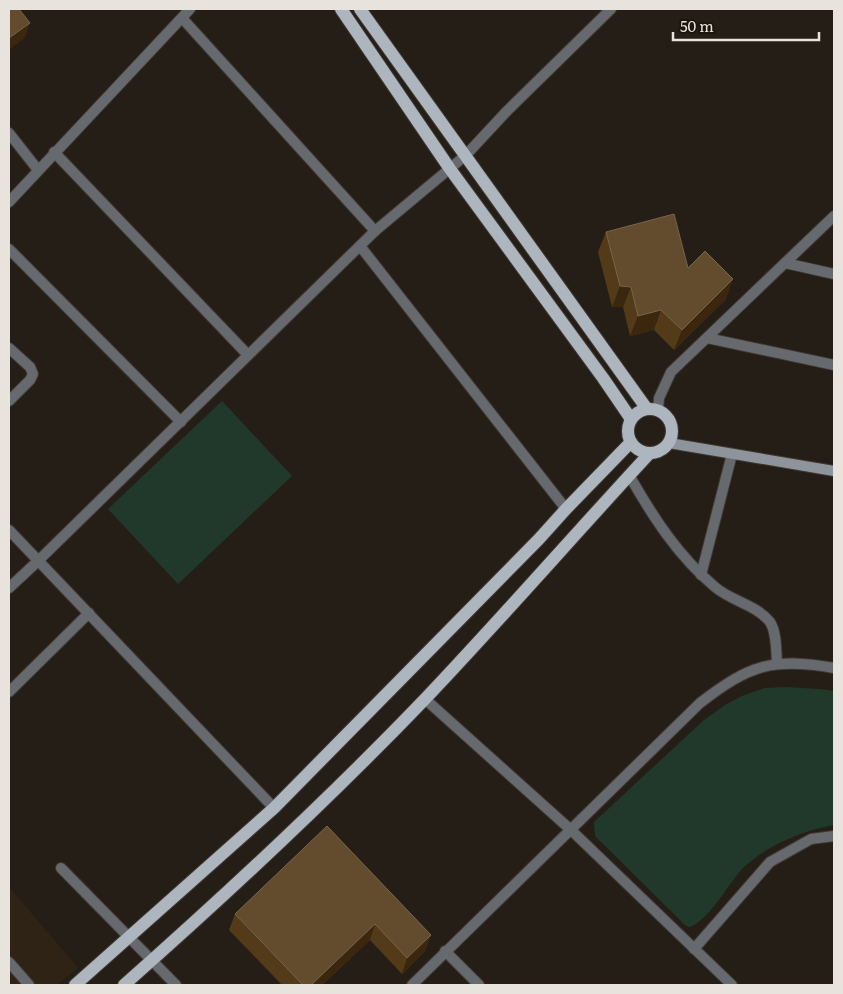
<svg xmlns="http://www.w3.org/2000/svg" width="843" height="994" font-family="Literata,serif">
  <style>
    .built { fill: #2f2316 }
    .green { fill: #21392b }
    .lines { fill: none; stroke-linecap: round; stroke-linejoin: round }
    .service-casing { stroke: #403a32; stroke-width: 12 }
    .minor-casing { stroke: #403a32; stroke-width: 12 }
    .tertiary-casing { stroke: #403a32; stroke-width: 12 }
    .secondary-casing { stroke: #403a32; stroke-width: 12 }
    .primary-casing { stroke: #403a32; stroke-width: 14 }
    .service { stroke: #666a6e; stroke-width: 10 }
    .minor { stroke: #666a6e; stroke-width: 10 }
    .tertiary { stroke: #666a6e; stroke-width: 10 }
    .secondary { stroke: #8e949b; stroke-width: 10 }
    .primary { stroke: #adb6be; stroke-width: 12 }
    .wall { fill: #533a18 }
    .shaded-wall { fill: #3a270e }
    .building { fill: #634c2d; stroke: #786449 }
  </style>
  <rect width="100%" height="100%" fill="#251e16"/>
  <!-- built -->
  <polygon class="built" points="9,887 78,968 57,985 9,985"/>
  <!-- green -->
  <g class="green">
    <polygon points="222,401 292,476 178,584 108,509"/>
    <path d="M786,687L819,689L834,691V825C802,831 770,844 745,866C729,881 709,922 689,927L685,925L595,836L594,822L704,720L725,705L742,696L765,688Z"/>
  </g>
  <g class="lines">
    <defs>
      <g id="service">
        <path d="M629,475C653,517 678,556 715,587C731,601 757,605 770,622C777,633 776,651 777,663"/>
        <polyline points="701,575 732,454"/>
        <polyline points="9,962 29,985"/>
      </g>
      <g id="minor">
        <polyline points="182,18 375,231"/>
        <polyline points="9,133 38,170"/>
        <polyline points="54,152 248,355"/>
        <polyline points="9,202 190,9"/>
        <polyline points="360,246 566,509"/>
        <polyline points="9,249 181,422"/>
        <polyline points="785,263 834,274"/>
        <polyline points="707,338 834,365"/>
        <polyline points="9,348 30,367 33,374 30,380 9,401"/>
        <polyline points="9,530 274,808"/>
        <polyline points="9,588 38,561 375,231 466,155 507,111 611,9"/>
        <polyline points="9,692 89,613"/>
        <polyline points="425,699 571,830 732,985"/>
        <polyline points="61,868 176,985"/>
        <polyline points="694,949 770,862 811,839 834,836"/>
        <polyline points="445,951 479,985"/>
        <path d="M412,985L700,703C749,665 773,657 834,668"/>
      </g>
      <polyline id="tertiary" points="658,410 659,398 671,372 834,216"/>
      <polyline id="secondary" points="669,443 834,471"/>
      <g id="primary">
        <polyline points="341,9 450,169 603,378 631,419"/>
        <polyline points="360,9 647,409"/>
        <circle cx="650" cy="431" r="22"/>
        <polyline points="75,985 274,808 539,539 566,509 631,442"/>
        <path d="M124,985C228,893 329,799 425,699C501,619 574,535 649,454"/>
      </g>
    </defs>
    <!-- service casing -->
    <use href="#service" class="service-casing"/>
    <!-- minor casing -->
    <use href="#minor" class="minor-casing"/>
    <!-- tertiary casing -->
    <use href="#tertiary" class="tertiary-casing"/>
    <!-- secondary casing -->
    <use href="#secondary" class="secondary-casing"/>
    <!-- primary casing -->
    <use href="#primary" class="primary-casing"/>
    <!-- service -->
    <use href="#service" class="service"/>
    <!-- minor -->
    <use href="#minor" class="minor"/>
    <!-- tertiary -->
    <use href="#tertiary" class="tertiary"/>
    <!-- secondary -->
    <use href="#secondary" class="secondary"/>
    <!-- primary -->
    <use href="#primary" class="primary"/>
  </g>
  <!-- wall -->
  <g class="wall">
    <polygon points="606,232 688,268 726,299 674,350 654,330 630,336 623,307 612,307 598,252"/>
    <polygon points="327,826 431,935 425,951 402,974 370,940 322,985 282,985 229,930 235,914"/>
  </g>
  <!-- shaded-wall -->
  <g class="shaded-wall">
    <polygon points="30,23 25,38 9,50 9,38"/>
    <polygon points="733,279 726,299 674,350 682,330"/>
    <polygon points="620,286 631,287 623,307 612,307"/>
    <polygon points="661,310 654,330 630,336 638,316"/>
    <polygon points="375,924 370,940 322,985 311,985"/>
    <polygon points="431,935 425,951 402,974 407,958"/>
  </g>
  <!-- building -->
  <g class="building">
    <polygon points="9,9 19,9 30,23 9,38"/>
    <polygon points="674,214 688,268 705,251 733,279 682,330 661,310 638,316 631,287 620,286 606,232"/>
    <polygon points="327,826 431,935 407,958 375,924 311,985 303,985 235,914"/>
  </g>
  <!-- border -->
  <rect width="843" height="994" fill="none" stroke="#e8e3dd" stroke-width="20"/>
  <!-- scale -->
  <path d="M673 32v8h146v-8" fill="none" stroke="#e8e3dd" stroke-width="2.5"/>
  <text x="680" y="32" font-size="15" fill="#e8e3dd" stroke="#1c150d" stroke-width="4" paint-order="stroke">50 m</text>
</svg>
